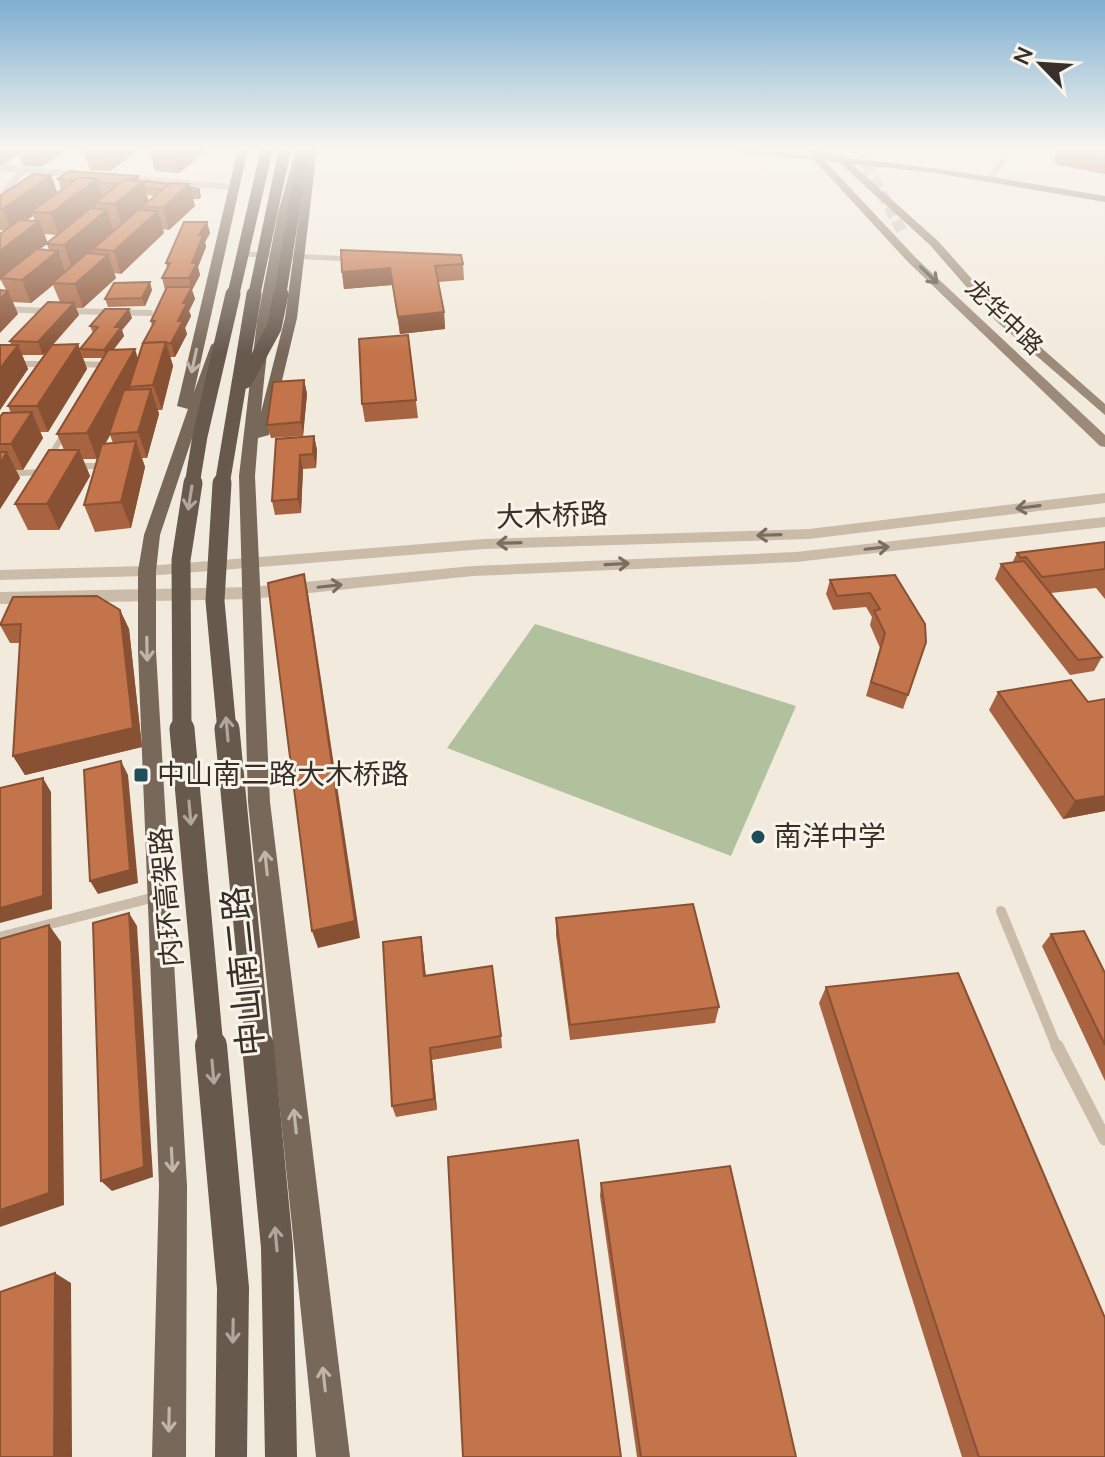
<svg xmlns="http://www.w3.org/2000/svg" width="1105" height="1457" font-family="'Nunito Sans','Noto Sans SC',sans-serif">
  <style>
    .green { fill: #b1c19d }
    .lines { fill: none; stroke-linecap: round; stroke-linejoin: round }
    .secondary-tunnel { stroke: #cdc5b9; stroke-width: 11; stroke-dasharray: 11 5; stroke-linecap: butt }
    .service-far3 { stroke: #cabca9; stroke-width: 5 }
    .service-far2 { stroke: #cabca9; stroke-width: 6 }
    .service-far1 { stroke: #cabca9; stroke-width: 10 }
    .service { stroke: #cabca9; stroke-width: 13 }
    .minor { fill: #cabca9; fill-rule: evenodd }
    .tertiary { fill: #cabca9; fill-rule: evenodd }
    .secondary { fill: #9d8b7a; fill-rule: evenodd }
    .primary { fill: #78685a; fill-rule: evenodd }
    .trunk-bridge-far4 { stroke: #68594d; stroke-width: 12 }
    .trunk-bridge-far3 { stroke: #68594d; stroke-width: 15 }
    .trunk-bridge-far2 { stroke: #68594d; stroke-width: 19 }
    .trunk-bridge-far1 { stroke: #68594d; stroke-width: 25 }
    .trunk-bridge { stroke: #68594d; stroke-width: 32 }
    .wall { fill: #a86440; fill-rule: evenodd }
    .shaded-wall { fill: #885134 }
    .building { fill: #c3744a; stroke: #885134; stroke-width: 2 }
    .oneway { stroke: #50463d }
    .oneway2 { stroke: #bfb5a9 }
    .oneway3 { stroke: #b0a69b }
    .oneway4 { stroke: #796e63 }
    .poi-dot { fill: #1f4e58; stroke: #f9f4e9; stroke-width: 3 }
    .labels { text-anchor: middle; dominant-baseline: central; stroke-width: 6; stroke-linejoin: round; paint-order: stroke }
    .far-street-label { font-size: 24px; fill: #372f29; stroke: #f9f4e9 }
    .street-label { font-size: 28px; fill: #372f29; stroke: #f9f4e9 }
    .poi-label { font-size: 28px; fill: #372f29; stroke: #f9f4e9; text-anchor: start }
    .near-street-label { font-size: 34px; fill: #372f29; stroke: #f9f4e9 }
  </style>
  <rect width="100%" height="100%" fill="#f2eadd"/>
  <!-- green -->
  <polygon class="green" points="535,624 796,706 731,856 447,748"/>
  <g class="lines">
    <!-- secondary-tunnel -->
    <polyline class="secondary-tunnel" points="866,149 864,161 903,233"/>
    <!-- service-far3 -->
    <g class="service-far3">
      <polyline points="989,179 1006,157 1007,149"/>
      <polyline points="245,254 354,259"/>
    </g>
    <!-- service-far2 -->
    <g class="service-far2">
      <polyline points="0,309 49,311"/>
      <polyline points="67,311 150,313"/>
      <polyline points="0,364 49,364"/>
      <polyline points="75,364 109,365"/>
      <polyline points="48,460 65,432"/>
      <polyline points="74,466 107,466"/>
      <polyline points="0,474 44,472"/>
    </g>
    <!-- service-far1 -->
    <g class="service-far1">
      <polyline points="1001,911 1057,1048"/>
      <polyline points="0,937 159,896"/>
    </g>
    <!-- service -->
    <polyline class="service" points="1057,1046 1105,1139"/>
    <!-- minor -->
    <g class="minor">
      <polygon points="0,165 89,172 93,175 89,178 25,173 0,202 0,193 16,172 0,171"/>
      <polygon points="114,174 232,184 236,187 232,190 111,179"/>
    </g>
    <!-- tertiary -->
    <g class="tertiary">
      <polygon points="1105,493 1105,503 809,539 484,549 147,576 0,580 0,570 147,566 484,539 809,529"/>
      <polygon points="1105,517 1105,527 796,562 473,576 252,599 0,604 0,592 252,587 473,566 796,552"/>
    </g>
    <!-- secondary -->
    <path class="secondary" d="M729,149L810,154L808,149C830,149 836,157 855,159C939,167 1022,182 1105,196V202L936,173L852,164L938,241L1004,315L1105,404V415L996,321L930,245L840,163L825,161L916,258L1105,435V447L1100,446L908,262L814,160L733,152Z"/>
    <!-- primary -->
    <g class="primary">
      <polygon points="238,149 248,149 194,392 211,345 217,341 223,345 160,535 156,571 156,651 187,1186 186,1457 152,1457 159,1186 138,651 138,571 144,535 188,409 177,406"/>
      <path d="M296,149H306C282,236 269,322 261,412L285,318L308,149H317L297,318L269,435L258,438L255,476L270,802L350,1457H316L248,802L239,476L257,321L278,213Z"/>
    </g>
    <!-- trunk-bridge-far4 -->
    <g class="trunk-bridge-far4">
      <polyline points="233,296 267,149"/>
      <polyline points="254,296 285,149"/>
      <polyline points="280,296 302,159"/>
    </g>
    <!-- trunk-bridge-far3 -->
    <g class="trunk-bridge-far3">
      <polyline points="245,381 274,328 281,294"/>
      <polyline points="192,485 200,436 233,294"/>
      <polyline points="222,485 254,294"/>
    </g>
    <!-- trunk-bridge-far2 -->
    <g class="trunk-bridge-far2">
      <polyline points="222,483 215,601 227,731"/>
      <polyline points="182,731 181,560 193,483"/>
    </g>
    <!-- trunk-bridge-far1 -->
    <g class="trunk-bridge-far1">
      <polyline points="182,729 211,1048"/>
      <polyline points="227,729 258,1048"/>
    </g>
    <!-- trunk-bridge -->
    <g class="trunk-bridge">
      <polyline points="211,1046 233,1288 231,1457"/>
      <polyline points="258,1046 277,1247 281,1457"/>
    </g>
  </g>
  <!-- wall -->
  <g class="wall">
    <polygon points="0,149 68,149 41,167 23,166 19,154 2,165 0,165"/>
    <polygon points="84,149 140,149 110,171 90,170 83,150"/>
    <polygon points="1058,149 1105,149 1105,174 1058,165 1054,160"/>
    <polygon points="150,151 205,152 179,173 155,171"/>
    <path d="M51,175L57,193L61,190L58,179L138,176L140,181H143V183L199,189L201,196L199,199H193L195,206L169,230L163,229L164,233L121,274L114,273L116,278L83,308H76L79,315L53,345L78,344L87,369L48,432H40L43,438L23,470H16L20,478L0,509V417L11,413L8,406L48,349L43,355H22L28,369L0,410V345H11L10,341L60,302L53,285L31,303L13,302L18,314L1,280L0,281L5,230H0V196ZM147,195L155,196L149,202ZM33,216L35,221L26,220ZM44,234L57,235L47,243ZM47,244L49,250L40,249Z"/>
    <path d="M207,222L210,233L205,242L206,247L198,267L200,275L192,290L195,299L189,311L191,316L185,328L187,334L175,357H170L173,366L162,410H158L159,414L147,458H142L145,467L131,528L95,532L84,505L97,459H83L90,476L59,530H28L15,504L64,450L57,434L103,358H83L80,349L93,333L90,326L132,318L122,330L124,336L114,349L138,359L152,327L151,321L165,290L162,278L167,268L166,263ZM110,435L113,443L105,444Z"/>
    <polygon points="463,264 464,280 438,282 444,312 445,329 400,334 392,285 344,289 342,272"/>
    <polygon points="152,290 145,306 108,307 105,299"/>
    <polygon points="408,335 418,418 365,422 362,404"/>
    <polygon points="304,380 307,394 303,436 271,438 267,425"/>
    <polygon points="314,436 317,450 316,468 303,469 301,513 275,515 272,501 276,439"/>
    <polygon points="1105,542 1105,599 1096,588 1051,593 1102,657 1094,671 1070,675 995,579 1001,564 1012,563 1017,553"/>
    <polygon points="895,575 908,695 903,709 866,696 880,648 870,625 872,617 866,607 833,610 826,594 830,580"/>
    <polygon points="120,610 129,629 142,747 25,775 13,756 20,643 10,643 0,625"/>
    <polygon points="998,692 1088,702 1105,811 1063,819 989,710"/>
    <polygon points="556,918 719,1007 715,1023 570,1040 556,935"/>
    <polygon points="1051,934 1105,973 1105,1081 1042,946"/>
    <polygon points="421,937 426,976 501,1036 502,1048 432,1060 437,1110 396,1117 392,1106"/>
    <polygon points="826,987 1105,1457 962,1457 819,1003"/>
    <polygon points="601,1183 796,1457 637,1457 600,1196"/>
  </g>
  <!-- shaded-wall -->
  <g class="shaded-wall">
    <polygon points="0,149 17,149 19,154 2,165 0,160"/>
    <polygon points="35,149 68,149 41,167"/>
    <polygon points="106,149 140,149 110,171 104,150"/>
    <polygon points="178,149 205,149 205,152 179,173 173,152"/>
    <polygon points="51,175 59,197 31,212 33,216 12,231 3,209"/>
    <polygon points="138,176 140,183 143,181 149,203 122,226 115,204 127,184"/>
    <polygon points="97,179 103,200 95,203 96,206 59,235 51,213"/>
    <polygon points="189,184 195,206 169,230 163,208"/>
    <polygon points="199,189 201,196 199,199 197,191"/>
    <polygon points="107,210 114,232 72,268 64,245"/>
    <polygon points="158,211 164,233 121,274 114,251"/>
    <polygon points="39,221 48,243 3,278 0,278 0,281 0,251"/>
    <polygon points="207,222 210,233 205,242 206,247 198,267 200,275 192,290 195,299 189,311 191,316 185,328 187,334 175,357 171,343 183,303 191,288 189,278 199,235"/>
    <polygon points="58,251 66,274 52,283 53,285 31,303 22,280"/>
    <polygon points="108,255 116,278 83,308 75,284"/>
    <polygon points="390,268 392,285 344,289 342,272"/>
    <polygon points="150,282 152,290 145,306 142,298"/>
    <polygon points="8,291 18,314 0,333 0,299"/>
    <polygon points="74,303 79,315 43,355 38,342"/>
    <polygon points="129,309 132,318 122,330 124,336 107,358 104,350 115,327"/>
    <polygon points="444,312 445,329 400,334 398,317"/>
    <polygon points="166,342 173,366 162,410 153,385"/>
    <polygon points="78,344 87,369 48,432 37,406"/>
    <polygon points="18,345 28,369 0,410 0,369"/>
    <polygon points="135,349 143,374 129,387 132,395 97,459 87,433"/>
    <polygon points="304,380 307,394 303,436 301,422"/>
    <polygon points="151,389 159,414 147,458 138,432"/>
    <polygon points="32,412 43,438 23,470 11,444"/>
    <polygon points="314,436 317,450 316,468 313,454"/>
    <polygon points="136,441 145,467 131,528 121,502"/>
    <polygon points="79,450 90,476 59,530 47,504"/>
    <polygon points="7,452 20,478 0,509 0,463"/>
    <polygon points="300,455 303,469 301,513 298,499"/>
    <polygon points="304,574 308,593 360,938 318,948 312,931"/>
    <polygon points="120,610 129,629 142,747 25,775 13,756"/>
    <polygon points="121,761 128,775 138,883 98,894 90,881"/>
    <polygon points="43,778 51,792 52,909 0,923 0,908"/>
    <polygon points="1105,796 1105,811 1063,819 1075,801"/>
    <polygon points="129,913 137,926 153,1177 112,1191 101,1181"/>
    <polygon points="49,925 61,942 64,1205 0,1227 0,1210"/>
    <polygon points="421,937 423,950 427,989 424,976"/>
    <polygon points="430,1048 432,1060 437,1110 434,1099"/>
    <polygon points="55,1273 71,1283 72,1457 54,1457"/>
  </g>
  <!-- building -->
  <g class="building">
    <polygon points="84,149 106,149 104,150 83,150"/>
    <polygon points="153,149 178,149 173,152 150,151"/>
    <polygon points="1062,149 1105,149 1105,158 1063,150"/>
    <polygon points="69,171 138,176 132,180 124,180 119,184 98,182 97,179 78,178 74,180 58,179"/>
    <polygon points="33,174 51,175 3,209 0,209 0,196"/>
    <polygon points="78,178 97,179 51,213 31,212"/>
    <polygon points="124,180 143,181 115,204 95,203"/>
    <polygon points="147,181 169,184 163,189 145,188 143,183"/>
    <polygon points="170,183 189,184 163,208 143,206"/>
    <polygon points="190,187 199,189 197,191 191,191"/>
    <polygon points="91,208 107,210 64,245 46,244"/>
    <polygon points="138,210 158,211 114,251 93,249"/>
    <polygon points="19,220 39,221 0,251 0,234"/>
    <polygon points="184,222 207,222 199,235 203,235 192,263 197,263 189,278 162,278 170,263 166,263"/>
    <polygon points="37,249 58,251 22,280 0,278"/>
    <polygon points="341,250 461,255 463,264 435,266 444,312 398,317 390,268 342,272"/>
    <polygon points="87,253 108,255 75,284 52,283"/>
    <polygon points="150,282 142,298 105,299 114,283"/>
    <polygon points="167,287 192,287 183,303 187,303 178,321 183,321 171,343 165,344 166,342 143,343 155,321 151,321"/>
    <polygon points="0,290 8,291 0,299"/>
    <polygon points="48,302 74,303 38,342 10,341"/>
    <polygon points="105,309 129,309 115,327 121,327 104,350 80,349 98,327 90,326"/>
    <polygon points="408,335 416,400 362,404 359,339"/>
    <polygon points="166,342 153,385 129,387 143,343"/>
    <polygon points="78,344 37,406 8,406 52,345"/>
    <polygon points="0,345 18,345 0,369"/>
    <polygon points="135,349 87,433 57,434 108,350"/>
    <polygon points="304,380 301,422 267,425 273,382"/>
    <polygon points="151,389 138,432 109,434 124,390"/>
    <polygon points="32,412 11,444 0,444 0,417 3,413"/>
    <polygon points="314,436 313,454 300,455 298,499 272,501 276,439"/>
    <polygon points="136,441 121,502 84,505 102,444"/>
    <polygon points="49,450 79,450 47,504 15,504"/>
    <polygon points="0,452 7,452 0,463"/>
    <polygon points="1105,542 1105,569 1042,577 1026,557 1021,558 1017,553"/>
    <polygon points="1024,561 1102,657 1078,660 1001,564"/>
    <polygon points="304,574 355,921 312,931 268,583"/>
    <polygon points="895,575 925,624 926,642 908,695 871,682 885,633 874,611 880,609 870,593 837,596 830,580"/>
    <polygon points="97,596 120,610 133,728 13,756 21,624 0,625 13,597"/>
    <polygon points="1071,680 1088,702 1105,699 1105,796 1075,801 998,692"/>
    <polygon points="121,761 130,870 90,881 84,770"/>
    <polygon points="43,778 43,896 0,908 0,788"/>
    <polygon points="693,904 719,1007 570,1025 556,918"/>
    <polygon points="129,913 144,1167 101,1181 93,923"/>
    <polygon points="49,925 49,1193 0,1210 0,939"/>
    <polygon points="1084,931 1105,973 1105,1045 1051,934"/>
    <polygon points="421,937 424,976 492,966 501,1036 430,1048 434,1099 392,1106 383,942"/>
    <polygon points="958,973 1105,1318 1105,1457 979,1457 826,987"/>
    <polygon points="578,1140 621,1457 463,1457 448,1157"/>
    <polygon points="730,1166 796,1457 641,1457 601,1183"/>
    <polygon points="55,1273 54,1457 0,1457 0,1292"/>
  </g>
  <!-- one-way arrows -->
  <defs><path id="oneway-shaft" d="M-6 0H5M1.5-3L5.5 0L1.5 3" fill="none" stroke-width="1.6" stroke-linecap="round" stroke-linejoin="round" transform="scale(2)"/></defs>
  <use class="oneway" href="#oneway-shaft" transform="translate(929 275) rotate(44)"/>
  <g class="oneway2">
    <use href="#oneway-shaft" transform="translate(194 361) rotate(102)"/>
    <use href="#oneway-shaft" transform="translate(147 649) rotate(89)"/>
    <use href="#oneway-shaft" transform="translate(266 863) rotate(-96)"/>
    <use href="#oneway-shaft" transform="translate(295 1121) rotate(-96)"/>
    <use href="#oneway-shaft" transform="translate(172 1160) rotate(87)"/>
    <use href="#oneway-shaft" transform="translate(324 1379) rotate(-96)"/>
    <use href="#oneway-shaft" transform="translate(169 1420) rotate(91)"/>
  </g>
  <g class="oneway3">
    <use href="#oneway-shaft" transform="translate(190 498) rotate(99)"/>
    <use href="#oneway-shaft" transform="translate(227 729) rotate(-95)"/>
    <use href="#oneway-shaft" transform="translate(190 813) rotate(85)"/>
    <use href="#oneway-shaft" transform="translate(213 1072) rotate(85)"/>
    <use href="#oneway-shaft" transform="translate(276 1239) rotate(-95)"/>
    <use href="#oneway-shaft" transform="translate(233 1331) rotate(91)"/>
  </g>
  <g class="oneway4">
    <use href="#oneway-shaft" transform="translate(1028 507) rotate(173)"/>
    <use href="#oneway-shaft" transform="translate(769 535) rotate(178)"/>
    <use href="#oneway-shaft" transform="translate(509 543) rotate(178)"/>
    <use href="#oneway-shaft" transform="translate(877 548) rotate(-6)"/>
    <use href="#oneway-shaft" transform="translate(617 564) rotate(-3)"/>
    <use href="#oneway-shaft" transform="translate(330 586) rotate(-6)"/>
  </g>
  <!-- sky -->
  <linearGradient id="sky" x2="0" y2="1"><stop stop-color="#7dafd1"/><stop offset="0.42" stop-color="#f9f6f0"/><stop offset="1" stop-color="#f9f6f0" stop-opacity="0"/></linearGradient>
  <rect width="1105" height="353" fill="url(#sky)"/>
  <!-- markers -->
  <g class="poi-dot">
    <rect x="133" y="767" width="16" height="16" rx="4"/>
    <circle cx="758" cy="837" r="8"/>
  </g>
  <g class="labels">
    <!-- far-street labels -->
    <g class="far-street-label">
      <text transform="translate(1004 317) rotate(44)">龙华中路</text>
    </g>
    <!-- street labels -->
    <g class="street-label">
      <text transform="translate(552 516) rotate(-2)">大木桥路</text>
      <text transform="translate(167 897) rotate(-95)">内环高架路</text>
    </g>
    <!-- poi labels -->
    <g class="poi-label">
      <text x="157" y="775">中山南二路大木桥路</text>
      <text x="774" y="837">南洋中学</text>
    </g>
    <!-- near-street labels -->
    <g class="near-street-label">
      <text transform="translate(244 971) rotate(-96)">中山南二路</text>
    </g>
  </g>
  <!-- north arrow -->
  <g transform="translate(1041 64) rotate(295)" stroke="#f9f4e9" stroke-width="6" paint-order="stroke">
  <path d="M0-6L14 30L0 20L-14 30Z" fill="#372f29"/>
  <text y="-12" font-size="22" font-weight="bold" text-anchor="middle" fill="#372f29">N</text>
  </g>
</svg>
